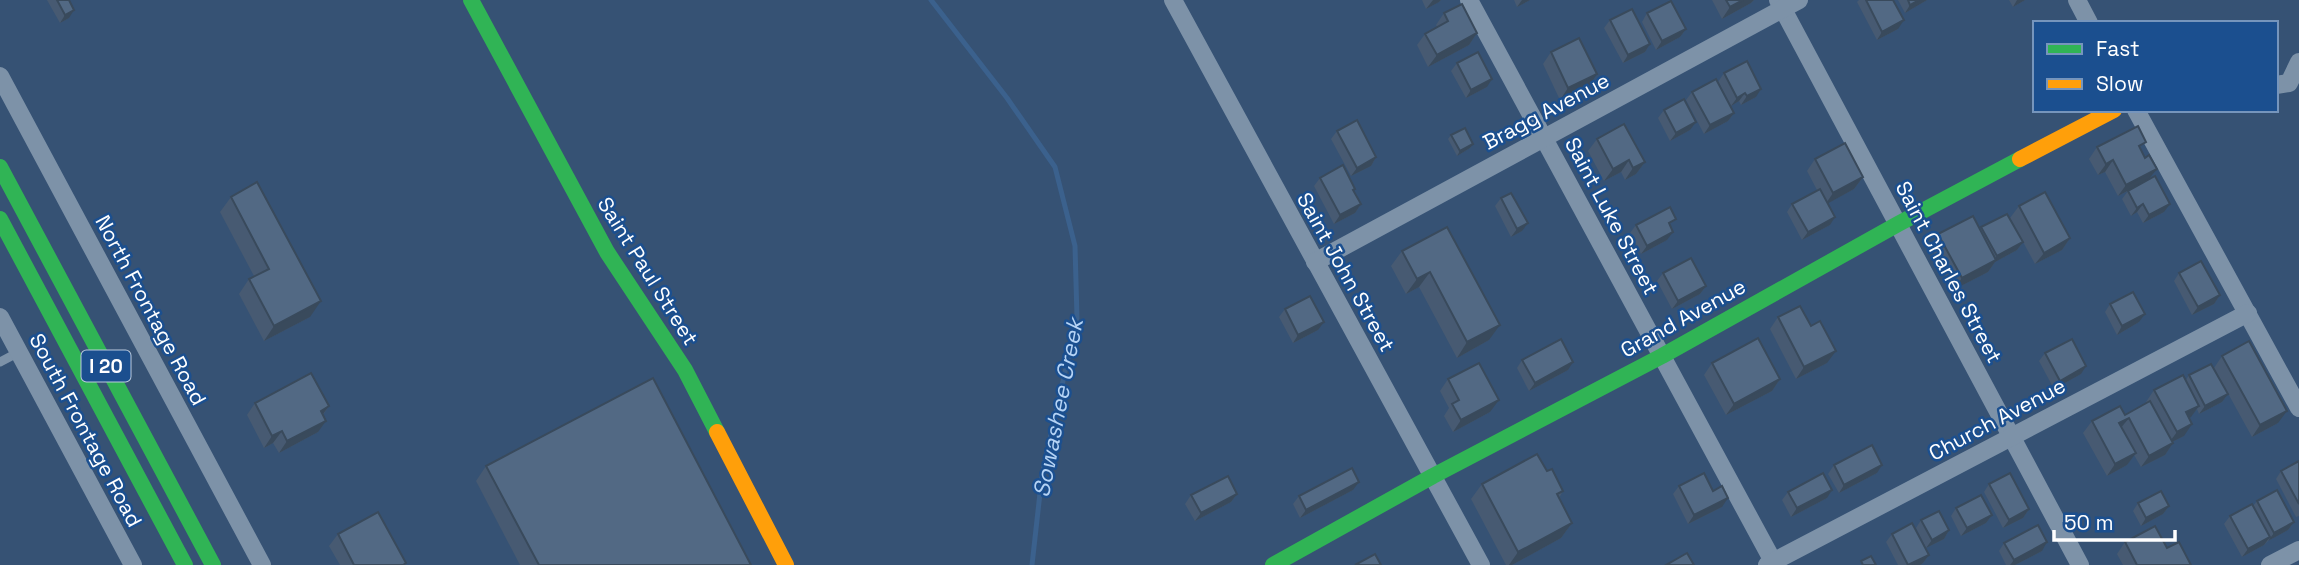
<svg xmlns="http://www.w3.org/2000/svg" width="2299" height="565" font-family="'Space Grotesk',sans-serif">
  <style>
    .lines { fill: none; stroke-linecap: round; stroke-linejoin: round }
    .stream { stroke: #3b618d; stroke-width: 5 }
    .lane { stroke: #7d92a8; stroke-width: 9 }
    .street { stroke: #7d92a8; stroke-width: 18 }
    .fast { stroke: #30b455; stroke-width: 16 }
    .slow { stroke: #ff9f0a; stroke-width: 16 }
    .wall { fill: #475a72 }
    .shaded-wall { fill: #394a5c }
    .building { fill: #526984; stroke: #394a5c; stroke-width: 2 }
    .labels { text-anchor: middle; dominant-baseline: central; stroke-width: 5; stroke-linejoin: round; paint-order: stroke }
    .shield { fill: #1b4f8f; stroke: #bbcadd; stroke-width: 2 }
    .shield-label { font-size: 19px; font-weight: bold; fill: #fff }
    .street-label { font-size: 21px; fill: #fff; stroke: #1b4f8f }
    .water-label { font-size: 23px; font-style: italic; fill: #b5d3f5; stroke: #1b4f8f }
  </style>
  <rect width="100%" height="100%" fill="#365274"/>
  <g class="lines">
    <!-- stream -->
    <polyline class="stream" points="931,0 1007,98 1055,167 1075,246 1077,318 1042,475 1032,565"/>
    <!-- lane -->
    <polyline class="lane" points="0,362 19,352"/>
    <!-- street -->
    <g class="street">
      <polyline points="1173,0 1481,565"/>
      <polyline points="1469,0 1775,565"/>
      <polyline points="1778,0 2080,565"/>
      <polyline points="2077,0 2089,23"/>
      <polyline points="0,76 262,565"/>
      <polyline points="2276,85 2289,83 2299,62"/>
      <polyline points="2136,110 2299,408"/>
      <polyline points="1315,262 1799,0"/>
      <polyline points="0,317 133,565"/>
      <polyline points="1767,565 2248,313"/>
      <polyline points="2270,565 2299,550"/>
    </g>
    <!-- fast -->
    <g class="fast">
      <polyline points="471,0 607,252 685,370 717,432"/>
      <polyline points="0,167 213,565"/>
      <polyline points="0,219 185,565"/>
      <polyline points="1273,565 1433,476 1662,356 1898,224 2020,159"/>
    </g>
    <!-- slow -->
    <g class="slow">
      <polyline points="2020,159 2114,110"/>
      <polyline points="717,432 786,565"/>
    </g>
  </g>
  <!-- wall -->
  <g class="wall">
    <polygon points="47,0 69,0 69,18 60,23"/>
    <polygon points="1422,0 1441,0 1439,2 1426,9"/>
    <polygon points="1514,0 1530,0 1517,7"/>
    <polygon points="1712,0 1754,0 1751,3 1722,19"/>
    <polygon points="1859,0 1893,0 1898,29 1877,40 1857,2"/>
    <polygon points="1898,0 1927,0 1905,13"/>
    <polygon points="2009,0 2025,0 2013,7"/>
    <polygon points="1444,13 1477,33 1469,45 1428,67 1417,45 1425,34 1437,27 1436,25"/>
    <polygon points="1647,13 1686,29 1680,37 1656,50 1642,22"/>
    <polygon points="1610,20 1650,44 1645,52 1623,63 1604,28"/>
    <polygon points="1551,52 1589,86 1560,100 1543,64"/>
    <polygon points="1457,63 1487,87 1466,98 1451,71"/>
    <polygon points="1724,73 1756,97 1741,105 1739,101 1731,106 1718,82"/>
    <polygon points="1692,92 1734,113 1728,121 1704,134 1686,100"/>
    <polygon points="1664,110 1690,130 1670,141 1658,118"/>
    <polygon points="1337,131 1376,157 1371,166 1351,176 1331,139"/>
    <polygon points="1451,135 1473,144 1470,148 1457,156 1448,139"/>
    <polygon points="1597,139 1645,162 1636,174 1625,180 1621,172 1604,181 1588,151"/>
    <polygon points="2097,147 2141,150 2149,180 2164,212 2143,223 2137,212 2131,216 2122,199 2128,191 2118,196 2105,172 2098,175 2089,159"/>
    <polygon points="1815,159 1863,177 1854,189 1828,203 1830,225 1802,240 1787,212 1792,204 1817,190 1807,171"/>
    <polygon points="1320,178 1354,191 1361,204 1355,213 1334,224 1314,186"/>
    <polygon points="231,197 310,317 264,341 239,294 249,279 254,276 220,212"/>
    <polygon points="1501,198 1522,231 1511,237 1495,206"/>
    <polygon points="2019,206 2070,238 2062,250 2035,264 2010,218"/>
    <polygon points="1636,225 1671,227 1667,240 1641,254 1630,233"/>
    <polygon points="1447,227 1489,340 1457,358 1419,287 1406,294 1391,266 1402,251"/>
    <polygon points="1981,227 2023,242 2017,250 1995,262 1988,272 1953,290 1930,246 1938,234 1980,230"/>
    <polygon points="1663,273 1706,286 1700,294 1672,309 1657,281"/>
    <polygon points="2179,273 2220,295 2214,304 2192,315 2174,281"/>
    <polygon points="2110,304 2139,322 2117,335 2105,312"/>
    <polygon points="1285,309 1318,330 1293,343 1279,317"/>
    <polygon points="1778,317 1827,363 1796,379 1770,329"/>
    <polygon points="2045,353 2081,374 2054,389 2039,361"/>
    <polygon points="2222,356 2278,423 2252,437 2214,368"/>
    <polygon points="1522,360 1568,370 1529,391 1517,368"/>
    <polygon points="1712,363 1780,379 1772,391 1726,415 1704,375"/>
    <polygon points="2189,375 2228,394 2222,402 2199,414 2197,409 2189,418 2184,436 2172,442 2173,443 2165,455 2141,467 2134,455 2127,465 2107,476 2083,433 2092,421 2125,415 2147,403 2146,402 2154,390 2186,380"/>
    <polygon points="1448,379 1490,412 1453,432 1444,416 1449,408 1440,391"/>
    <polygon points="255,403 329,406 323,415 318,432 279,453 273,443 264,448 247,415"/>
    <polygon points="2299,461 2299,516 2296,517 2276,479 2281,471"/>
    <polygon points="1834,465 1877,473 1839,493 1828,474"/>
    <polygon points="486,466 751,565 520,565 476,481"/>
    <polygon points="1547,471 1563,491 1559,498 1572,523 1561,538 1512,565 1506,565 1471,499 1482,484"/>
    <polygon points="1989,484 2029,509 2023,518 2003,528 1984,492"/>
    <polygon points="1679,486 1722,507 1688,524 1673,494"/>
    <polygon points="1353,490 1300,518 1293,504 1299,496"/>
    <polygon points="1788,492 1827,498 1791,517 1782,500"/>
    <polygon points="1237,494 1231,502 1195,521 1185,504 1191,495"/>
    <polygon points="2257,501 2294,522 2288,530 2268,541 2264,545 2242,557 2224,524 2230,516 2253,506"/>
    <polygon points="2138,503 2169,506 2163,514 2141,526 2133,511"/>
    <polygon points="1956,508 1992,515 1986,523 1961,536 1951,516"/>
    <polygon points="1921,520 1949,530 1944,539 1926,548 1916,528"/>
    <polygon points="338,534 406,563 405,565 340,565 329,546"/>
    <polygon points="1892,534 1929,555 1923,563 1920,565 1898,565 1886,542"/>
    <polygon points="2125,542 2167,548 2191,565 2123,565 2117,554"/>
    <polygon points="2004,543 2042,551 2015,565 2006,565 1999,551"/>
  </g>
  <!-- shaded-wall -->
  <g class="shaded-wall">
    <polygon points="1433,0 1441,0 1439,2 1426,9"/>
    <polygon points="1522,0 1530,0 1517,7"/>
    <polygon points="1743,0 1754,0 1751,3 1722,19 1730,7"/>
    <polygon points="1919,0 1927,0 1905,13 1910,5"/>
    <polygon points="2017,0 2025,0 2013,7"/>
    <polygon points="74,10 69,18 60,23 65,15"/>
    <polygon points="1904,20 1898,29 1877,40 1882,32"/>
    <polygon points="1686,29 1680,37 1656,50 1662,41"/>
    <polygon points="1477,33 1469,45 1428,67 1437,55"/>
    <polygon points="1650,44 1645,52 1623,63 1628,55"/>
    <polygon points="1597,74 1589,86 1560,100 1568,88"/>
    <polygon points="1492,79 1487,87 1466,98 1471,90"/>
    <polygon points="1761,89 1756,97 1741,105 1747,96"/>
    <polygon points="1745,93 1739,101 1731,106 1737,98"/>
    <polygon points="1734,113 1728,121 1704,134 1710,125"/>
    <polygon points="1696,122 1690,130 1670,141 1676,133"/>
    <polygon points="1473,144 1470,148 1457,156 1460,151"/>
    <polygon points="1376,157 1371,166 1351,176 1357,168"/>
    <polygon points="1629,160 1621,172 1604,181 1613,169"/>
    <polygon points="2113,160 2105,172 2098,175 2106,164"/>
    <polygon points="1645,162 1636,174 1625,180 1633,168"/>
    <polygon points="2157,169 2148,180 2118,196 2126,185"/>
    <polygon points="1863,177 1854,189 1825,205 1833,193"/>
    <polygon points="1361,204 1355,213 1334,224 1340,215"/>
    <polygon points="2143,204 2137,212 2131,216 2137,208"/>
    <polygon points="2170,204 2164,212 2143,223 2149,215"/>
    <polygon points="1835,217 1830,225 1802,240 1808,232"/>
    <polygon points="1528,223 1522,231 1511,237 1517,229"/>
    <polygon points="1673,232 1667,240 1641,254 1647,246"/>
    <polygon points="2070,238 2062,250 2035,264 2044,253"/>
    <polygon points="2023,242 2017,250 1995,262 1988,272 1953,290 1962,278 1992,262 1997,256"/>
    <polygon points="1430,272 1419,287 1406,294 1417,279"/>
    <polygon points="1706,286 1700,294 1672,309 1678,301"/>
    <polygon points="2220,295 2214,304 2192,315 2198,307"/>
    <polygon points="321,301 310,317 264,341 274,326"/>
    <polygon points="2145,314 2139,322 2117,335 2122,326"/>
    <polygon points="1324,322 1318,330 1293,343 1298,335"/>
    <polygon points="1500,325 1489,340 1457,358 1467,342"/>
    <polygon points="1836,351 1827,363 1796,379 1804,367"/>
    <polygon points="1573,362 1568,370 1529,391 1535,383"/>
    <polygon points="2086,366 2081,374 2054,389 2060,381"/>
    <polygon points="1780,379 1772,391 1726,415 1734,404"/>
    <polygon points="2228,394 2222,402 2199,414 2205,406"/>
    <polygon points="1499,400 1490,412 1453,432 1461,420"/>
    <polygon points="329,406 320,418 321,411"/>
    <polygon points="2199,406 2191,417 2178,424 2186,412"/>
    <polygon points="2287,411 2278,423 2252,437 2260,425"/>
    <polygon points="2129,418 2120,429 2119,423"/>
    <polygon points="326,421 318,432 279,453 287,441"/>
    <polygon points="2192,424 2184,436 2168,444 2177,432"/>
    <polygon points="282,431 273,443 264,448 272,436"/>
    <polygon points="2173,443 2165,455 2141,467 2149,456"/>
    <polygon points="2136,453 2127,465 2107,476 2115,464"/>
    <polygon points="1882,465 1877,473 1839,493 1844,485"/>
    <polygon points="1359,482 1353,490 1300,518 1306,510"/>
    <polygon points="1832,490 1827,498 1791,517 1797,508"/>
    <polygon points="1237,494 1231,502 1195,521 1201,513"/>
    <polygon points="1728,498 1722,507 1688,524 1694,515"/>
    <polygon points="2169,506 2163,514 2141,526 2146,518"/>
    <polygon points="2029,509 2023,518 2003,528 2009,520"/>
    <polygon points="1992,515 1986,523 1961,536 1967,528"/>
    <polygon points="2294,522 2288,530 2268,541 2274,533"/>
    <polygon points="1572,523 1561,538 1512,565 1509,565 1518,552"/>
    <polygon points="1949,530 1944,539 1926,548 1932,540"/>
    <polygon points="2270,537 2264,545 2242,557 2248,549"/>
    <polygon points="2047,542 2042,551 2015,565 2010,565 2014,560"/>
    <polygon points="1929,555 1923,563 1920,565 1910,565"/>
  </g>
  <!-- building -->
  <g class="building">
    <polygon points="57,0 69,0 74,10 65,15"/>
    <polygon points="1726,0 1743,0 1730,7"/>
    <polygon points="1866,0 1893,0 1904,20 1882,32"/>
    <polygon points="1908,0 1919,0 1910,5"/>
    <polygon points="1671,1 1686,29 1662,41 1647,13"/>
    <polygon points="1462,4 1477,33 1437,55 1425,34 1448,21 1444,13"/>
    <polygon points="1632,9 1650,44 1628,55 1610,20"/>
    <polygon points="1579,38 1597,74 1568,88 1551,52"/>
    <polygon points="1478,52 1492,79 1471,90 1457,63"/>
    <polygon points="1747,61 1761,89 1747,96 1745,93 1737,98 1724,73"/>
    <polygon points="1716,79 1734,113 1710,125 1692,92"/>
    <polygon points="1684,99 1696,122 1676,133 1664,110"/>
    <polygon points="1357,120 1376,157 1357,168 1337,131"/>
    <polygon points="1624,124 1645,162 1633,168 1629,160 1613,169 1597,139"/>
    <polygon points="2138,126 2146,142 2139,146 2145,158 2149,155 2157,169 2126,185 2113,160 2106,164 2097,147"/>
    <polygon points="1465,128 1473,144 1460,151 1451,135"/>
    <polygon points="1845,143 1863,177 1833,193 1815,159"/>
    <polygon points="1343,165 1355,189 1353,190 1361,204 1340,215 1320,178"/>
    <polygon points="2155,176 2170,204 2149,215 2143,204 2137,208 2128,191"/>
    <polygon points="257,182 321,301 274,326 249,279 269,269 231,197"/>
    <polygon points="1820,189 1835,217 1808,232 1792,204"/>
    <polygon points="2045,192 2070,238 2044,253 2019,206"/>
    <polygon points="1511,193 1528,223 1517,229 1501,198"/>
    <polygon points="1670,207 1676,219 1669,223 1673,232 1647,246 1636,225"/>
    <polygon points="2007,214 2023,242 1997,256 1981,227"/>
    <polygon points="1973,216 1996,260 1962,278 1938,234"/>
    <polygon points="1447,227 1500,325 1467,342 1430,272 1417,279 1402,251"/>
    <polygon points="1691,258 1706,286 1678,301 1663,273"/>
    <polygon points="2201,261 2220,295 2198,307 2179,273"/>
    <polygon points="2133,292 2145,314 2122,326 2110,304"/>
    <polygon points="1310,296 1324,322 1298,335 1285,309"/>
    <polygon points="1800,306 1811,326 1820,321 1836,351 1804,367 1778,317"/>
    <polygon points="1758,338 1780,379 1734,404 1712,363"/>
    <polygon points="1561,339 1573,362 1535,383 1522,360"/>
    <polygon points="2072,339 2086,366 2060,381 2045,353"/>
    <polygon points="2249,341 2287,411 2260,425 2222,356"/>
    <polygon points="1479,363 1499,400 1461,420 1452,404 1459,400 1448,379"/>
    <polygon points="2211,364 2228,394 2205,406 2189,375"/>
    <polygon points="311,373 329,406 321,411 326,421 287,441 282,431 272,436 255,403"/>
    <polygon points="2183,375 2199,406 2186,412 2192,424 2177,432 2154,390"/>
    <polygon points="653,378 751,565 539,565 486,466"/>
    <polygon points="2150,401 2173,443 2149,456 2129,418 2119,423 2136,453 2115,464 2092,421 2120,406 2125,415"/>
    <polygon points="1872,445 1882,465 1844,485 1834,465"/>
    <polygon points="1537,454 1547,471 1552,469 1563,491 1557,494 1572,523 1518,552 1482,484"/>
    <polygon points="2299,461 2299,504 2281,471"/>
    <polygon points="1352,468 1359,482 1306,510 1299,496"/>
    <polygon points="1704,473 1713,491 1722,486 1728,498 1694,515 1679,486"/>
    <polygon points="1823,473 1832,490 1797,508 1788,492"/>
    <polygon points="2010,473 2029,509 2009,520 1989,484"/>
    <polygon points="1228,476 1237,494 1201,513 1191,495"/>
    <polygon points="2277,490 2294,522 2274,533 2257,501"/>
    <polygon points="2161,491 2169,506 2146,518 2138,503"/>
    <polygon points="1981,495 1992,515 1967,528 1956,508"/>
    <polygon points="2252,504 2270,537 2248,549 2230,516"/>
    <polygon points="1939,511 1949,530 1932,540 1921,520"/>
    <polygon points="378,512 406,563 403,565 354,565 338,534"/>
    <polygon points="1912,523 1929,555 1908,565 1892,534"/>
    <polygon points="2038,525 2047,542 2014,560 2004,543"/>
    <polygon points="2155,526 2167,548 2179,542 2191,565 2137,565 2125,542"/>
    <polygon points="1687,553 1694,565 1666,565"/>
    <polygon points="1375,554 1381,565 1355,565"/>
    <polygon points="1871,556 1876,565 1863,565 1861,561"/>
  </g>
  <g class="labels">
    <!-- shield labels -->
    <rect class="shield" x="81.5" y="350.5" width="49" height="31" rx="5"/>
    <g class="shield-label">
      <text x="106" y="366">I 20</text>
    </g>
    <!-- street labels -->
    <g class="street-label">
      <text transform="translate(1546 111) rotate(-28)">Bragg Avenue</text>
      <text transform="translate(1612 216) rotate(62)">Saint Luke Street</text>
      <text transform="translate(648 271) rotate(58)">Saint Paul Street</text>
      <text transform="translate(1346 272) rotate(61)">Saint John Street</text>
      <text transform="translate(1949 272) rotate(62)">Saint Charles Street</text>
      <text transform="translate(151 310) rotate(62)">North Frontage Road</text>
      <text transform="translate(1683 318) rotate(-29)">Grand Avenue</text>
      <text transform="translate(1997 419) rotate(-28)">Church Avenue</text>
      <text transform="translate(86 430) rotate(62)">South Frontage Road</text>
    </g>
    <!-- water labels -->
    <g class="water-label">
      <text transform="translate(1058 408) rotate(-79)">Sowashee Creek</text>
    </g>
  </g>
  <!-- legend -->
  <rect x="2033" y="21" width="245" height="91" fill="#1b4f8f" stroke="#7695bc" stroke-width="2"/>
  <rect x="2047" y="44" width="35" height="10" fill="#30b455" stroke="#7695bc" stroke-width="2"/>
  <text x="2096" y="56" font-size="21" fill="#ffffff">Fast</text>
  <rect x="2047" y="79" width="35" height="10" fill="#ff9f0a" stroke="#7695bc" stroke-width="2"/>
  <text x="2096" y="91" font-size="21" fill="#ffffff">Slow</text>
  <!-- scale -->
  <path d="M2054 530v10h121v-10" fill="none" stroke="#ffffff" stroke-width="3.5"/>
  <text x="2064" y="530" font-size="21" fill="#ffffff" stroke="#1b4f8f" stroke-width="5" paint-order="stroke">50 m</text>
</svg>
